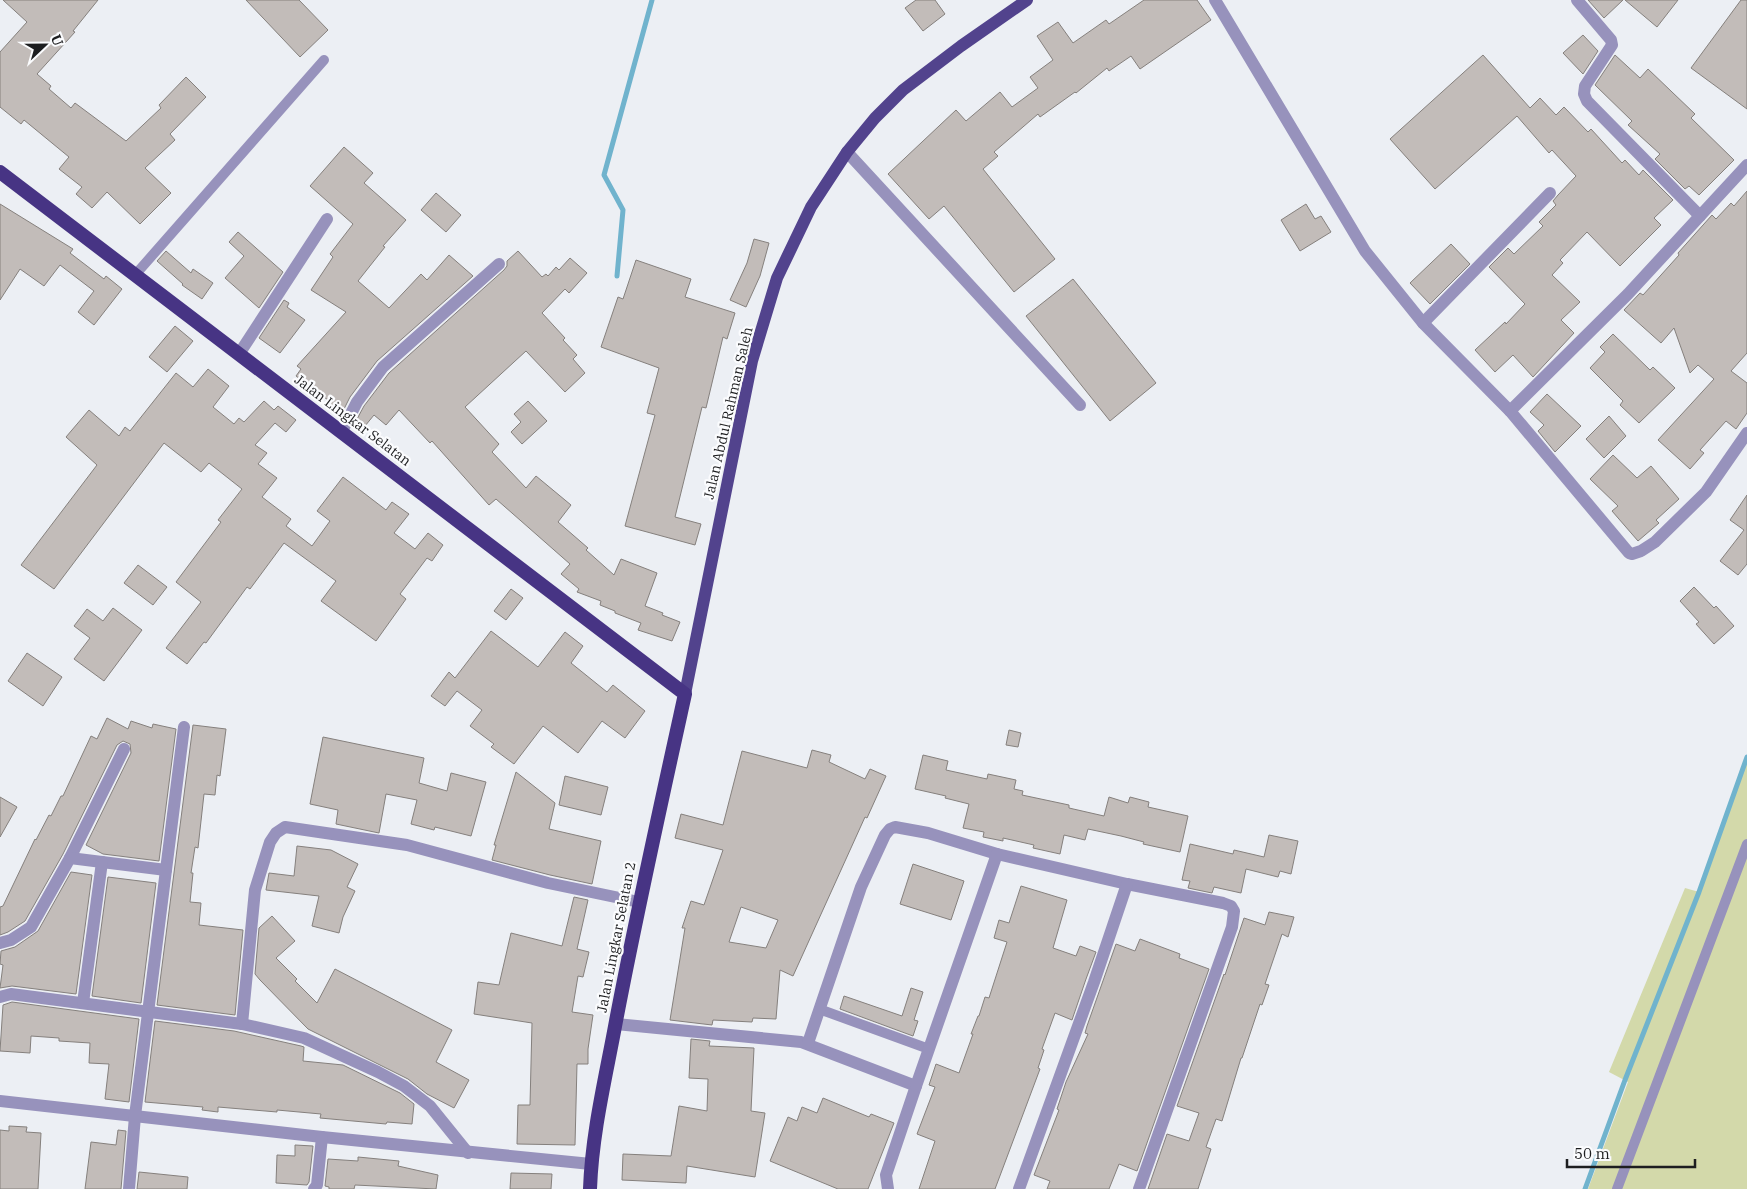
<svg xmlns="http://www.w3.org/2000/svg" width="1747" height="1189" font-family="'IBM Plex Serif',serif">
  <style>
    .green { fill: #d3d9aa }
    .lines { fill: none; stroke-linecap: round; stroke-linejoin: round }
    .stream { stroke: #70b3cd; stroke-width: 5 }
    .building { fill: #c2bcb9; stroke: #85807d; fill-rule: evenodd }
    .service { stroke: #9792bc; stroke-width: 10 }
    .minor { stroke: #9792bc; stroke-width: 12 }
    .primary { stroke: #52438d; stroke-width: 12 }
    .trunk { stroke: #473484; stroke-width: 14 }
    .labels { text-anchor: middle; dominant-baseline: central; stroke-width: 4.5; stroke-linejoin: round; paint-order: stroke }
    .street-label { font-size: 14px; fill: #1d1e20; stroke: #fbfcfe }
  </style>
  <rect width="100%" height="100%" fill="#eceff4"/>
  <!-- green -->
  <polygon class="green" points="1747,757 1747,1189 1588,1189 1628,1082 1609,1072 1685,888 1699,892"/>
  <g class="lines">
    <!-- stream -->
    <g class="stream">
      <polyline points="617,276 623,210 604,175 652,0"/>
      <polyline points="1585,1189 1625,1080 1699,892 1747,757"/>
    </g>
  </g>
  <!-- building -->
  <g class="building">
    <polygon points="3,0 98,0 73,31 75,32 37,74 51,86 49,89 71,108 75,103 126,141 161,108 159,105 186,77 206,97 170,134 175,140 145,168 171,193 140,224 107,192 92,208 76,194 82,187 59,169 69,157 24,120 21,124 0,107 0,52 27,22"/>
    <polygon points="246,0 299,0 328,30 300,57"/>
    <polygon points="916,0 935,0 945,14 923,31 905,8"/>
    <polygon points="1144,0 1197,0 1211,20 1140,69 1131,56 1109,71 1107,68 1076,93 1075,92 1040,117 1038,114 994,152 998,156 983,169 1055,259 1014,292 944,206 929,219 888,174 956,110 966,121 1000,92 1012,107 1038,88 1030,77 1053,60 1037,36 1058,22 1073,43 1106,20 1109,24"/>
    <polygon points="1588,0 1623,0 1604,18"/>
    <polygon points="1625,0 1678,0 1657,27"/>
    <polygon points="1741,0 1747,0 1747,109 1691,68"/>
    <polygon points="1583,35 1598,51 1583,74 1563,53"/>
    <polygon points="1483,55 1530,108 1540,98 1556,115 1564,107 1588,132 1591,129 1622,163 1625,160 1639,175 1643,170 1673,200 1654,218 1661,225 1620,266 1587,232 1560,260 1563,263 1552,275 1580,302 1561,320 1574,333 1533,377 1513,355 1495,372 1475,350 1505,322 1506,324 1525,304 1489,267 1508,248 1514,254 1543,226 1539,222 1556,205 1553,201 1558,195 1576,176 1552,150 1549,153 1517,116 1435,189 1390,139"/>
    <polygon points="1615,55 1640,78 1648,69 1695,114 1691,118 1734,160 1699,195 1689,186 1685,189 1655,159 1660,154 1628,125 1632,121 1595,85"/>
    <polygon points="344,147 373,173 364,183 406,220 383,246 385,247 358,281 389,308 421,274 427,280 449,255 473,276 377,361 350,397 340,417 324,404 328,400 296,376 301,369 297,366 346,312 311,290 333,257 330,254 353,224 310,186"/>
    <polygon points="1747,191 1747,353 1731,371 1747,383 1747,413 1736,429 1726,421 1700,450 1704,453 1690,469 1658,440 1714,379 1698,365 1690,373 1674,328 1661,343 1624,310 1640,293 1643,295 1679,255 1678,253 1712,215 1716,219 1731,203 1734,206"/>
    <polygon points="436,193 461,215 446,232 421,210"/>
    <polygon points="0,204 73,249 70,253 104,279 106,276 122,289 94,325 78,312 94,291 60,265 44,286 20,269 0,300"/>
    <polygon points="1306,204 1315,219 1321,216 1331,232 1300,251 1281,220"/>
    <polygon points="238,232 283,272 259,308 225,278 244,256 229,242"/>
    <polygon points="754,239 769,243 760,276 746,307 730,300 747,263"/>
    <polygon points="1451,244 1470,264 1430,304 1410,283"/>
    <polygon points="166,251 191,273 193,269 213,283 202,299 182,285 183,284 157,261"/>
    <polygon points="518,251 542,277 546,274 548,276 556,267 559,270 570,258 587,273 569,293 565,289 542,313 565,338 563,340 577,355 573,359 585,373 565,392 526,351 465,407 499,444 492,452 526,488 536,476 571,505 558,522 588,548 586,550 614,575 621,559 657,573 645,606 663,613 662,615 680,622 672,641 638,630 641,623 615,613 615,611 600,605 601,601 577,592 579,589 561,574 570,564 496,499 489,505 432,441 430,443 399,410 386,425 374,415 365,426 357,419 364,406 389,373 504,270 507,266 507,261"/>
    <polygon points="636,260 691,279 685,297 735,313 727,339 723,337 706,408 702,407 675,517 701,524 695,545 625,526 655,415 647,413 659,368 601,347 618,297 623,299"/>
    <polygon points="1073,279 1156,383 1110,421 1026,316"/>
    <polygon points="284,300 289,303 287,307 305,320 280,353 259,338"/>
    <polygon points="175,326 193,341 167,372 149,357"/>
    <polygon points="1613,334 1650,370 1653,367 1675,388 1639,423 1620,405 1623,401 1590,368 1605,352 1600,347"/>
    <polygon points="208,369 229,386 213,407 234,424 239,418 244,422 264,401 274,410 278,406 296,420 286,432 275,423 255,445 267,453 258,464 277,478 262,497 291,519 286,526 312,546 330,521 317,511 343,477 386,510 392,502 409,514 394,533 415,549 428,533 443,545 432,561 427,558 400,594 406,599 376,641 321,601 336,581 284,543 250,589 247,587 206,643 204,642 187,664 166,648 201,602 176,582 221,522 218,520 242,489 209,463 201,472 164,443 54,589 21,565 97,465 66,437 89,410 119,436 125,427 130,431 176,373 193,387"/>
    <polygon points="1547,394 1581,426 1555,452 1538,431 1544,425 1530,412"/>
    <polygon points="528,401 547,421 522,444 511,432 521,422 514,414"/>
    <polygon points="1609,416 1626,436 1604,458 1586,439"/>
    <polygon points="1613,455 1637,478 1651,466 1679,499 1656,520 1659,523 1638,541 1612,511 1618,506 1590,479"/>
    <polygon points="1747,495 1747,564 1738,575 1720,561 1744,530 1730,520"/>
    <polygon points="138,565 167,587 153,605 124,583"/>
    <polygon points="1694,587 1714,608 1716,606 1734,626 1714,644 1696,624 1699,622 1680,601"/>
    <polygon points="511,589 523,598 506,620 494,611"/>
    <polygon points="113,608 142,630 104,681 74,659 90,638 74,626 87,609 103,621"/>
    <polygon points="491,631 538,667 565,632 583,646 571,663 607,692 613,685 645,711 625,738 602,721 578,753 543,726 514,764 491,747 494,744 470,726 482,710 457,691 445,706 431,696 449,672 455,678"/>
    <polygon points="27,653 62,677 43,706 8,681"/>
    <polygon points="107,718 128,729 131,721 152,728 153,724 176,729 159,861 103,854 86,845 131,753 130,744 123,741 117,745 63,854 25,921 8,932 0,935 0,907 3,906 35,839 36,840 49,815 51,816 61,796 63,796 91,736 97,739"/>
    <polygon points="193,725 226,729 220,776 217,775 215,795 204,794 198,848 195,847 191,873 193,873 190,902 201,903 199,925 243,930 235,1015 157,1005"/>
    <polygon points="1009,730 1021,733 1018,747 1006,745"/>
    <polygon points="323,737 424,758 419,783 447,791 451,773 486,782 471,836 435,827 434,830 411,824 417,800 386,794 379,833 336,824 338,810 310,804"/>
    <path d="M812,750L831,755L829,762L865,779L870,769L886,776L867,818L865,817L793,976L780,970L776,1019L753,1018L752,1022L713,1020L712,1025L670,1020L685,928H682L691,901L704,905L723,850L675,838L681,814L723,825L742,751L807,768ZM741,907L778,920L766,948L729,942Z"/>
    <polygon points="923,755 948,761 946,770 987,779 988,774 1016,780 1014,789 1023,791 1022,795 1069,805 1069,808 1104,816 1109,797 1128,803 1130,797 1149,802 1148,807 1188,816 1180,852 1143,844 1144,842 1121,836 1088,829 1085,840 1064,835 1060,854 1033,848 1034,845 1003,838 1003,841 983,837 984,832 963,828 969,804 945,798 946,796 915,789"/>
    <polygon points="516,772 555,803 549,829 601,841 592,884 550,875 492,860 496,845 494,845"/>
    <polygon points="565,776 608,787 601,815 559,805"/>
    <polygon points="0,797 17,807 0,837"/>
    <polygon points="1269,835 1298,841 1291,874 1280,871 1278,877 1246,869 1241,893 1214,887 1212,893 1188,888 1190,881 1182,880 1190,844 1233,854 1234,850 1264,857"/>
    <polygon points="297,846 331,850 358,864 347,887 355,891 343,917 339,933 312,926 319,896 266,890 269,873 294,876"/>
    <polygon points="913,864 964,881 951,920 900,904"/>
    <polygon points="71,872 92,875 76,994 12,986 0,988 3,965 0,964 1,951 15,947 38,931"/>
    <polygon points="108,877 156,883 141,1003 92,996"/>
    <polygon points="1021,886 1067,900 1053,948 1076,956 1080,946 1096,952 1086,979 1072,1020 1055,1013 1042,1049 1044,1050 1038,1068 1040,1069 995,1189 919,1189 935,1141 917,1134 935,1087 929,1085 936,1064 959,1073 973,1034 971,1034 978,1016 979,1016 985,997 989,998 1007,942 994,938 999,920 1009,923"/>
    <polygon points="574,897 588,900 577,949 589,952 583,977 578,976 572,1012 593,1015 588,1049 588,1064 577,1064 575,1145 517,1144 518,1105 530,1105 532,1023 474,1014 478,982 499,985 511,933 562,946"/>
    <polygon points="1269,912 1294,917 1288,937 1282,934 1265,984 1269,985 1262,1005 1260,1004 1242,1058 1241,1058 1222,1121 1216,1119 1206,1147 1211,1149 1198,1189 1148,1189 1167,1134 1189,1141 1199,1113 1177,1106 1224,974 1225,975 1244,918 1265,925"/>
    <polygon points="272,916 295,941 276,958 297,979 295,981 317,1003 335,969 452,1030 436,1062 469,1080 454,1108 427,1094 408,1079 308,1029 260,980 255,974 259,928"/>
    <polygon points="1140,939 1180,954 1179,958 1209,969 1137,1171 1119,1164 1109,1189 1047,1189 1050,1181 1034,1175 1059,1110 1057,1109 1066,1082 1088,1034 1085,1033 1087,1026 1116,944 1135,951"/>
    <polygon points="911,988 923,992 914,1020 918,1021 913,1036 840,1009 844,996 902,1016"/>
    <polygon points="12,1002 139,1019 129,1102 105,1099 109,1064 89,1063 90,1043 59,1041 59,1038 31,1036 30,1053 0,1051 3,1005"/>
    <polygon points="155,1021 234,1031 301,1046 304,1047 303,1061 343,1065 400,1093 414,1104 412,1124 387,1122 386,1124 320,1118 321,1114 277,1110 277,1112 218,1107 218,1112 202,1110 203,1107 145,1102"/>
    <polygon points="691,1039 710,1041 709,1046 754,1048 751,1111 765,1113 755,1177 687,1166 686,1183 622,1180 623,1154 671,1156 679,1106 707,1111 708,1079 689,1078"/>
    <polygon points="823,1098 869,1117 871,1114 894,1123 868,1189 838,1189 770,1161 788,1117 797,1121 802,1107 817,1113"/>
    <polygon points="9,1126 27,1127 26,1132 41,1133 38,1189 0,1189 0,1130 9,1131"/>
    <polygon points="118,1130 126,1131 121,1189 85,1189 91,1142 116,1145"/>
    <polygon points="295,1145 313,1146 309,1182 307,1185 276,1183 277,1155 295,1156"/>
    <polygon points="358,1157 399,1161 398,1166 438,1175 436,1189 355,1185 354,1189 329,1189 329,1187 325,1186 328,1159 358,1161"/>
    <polygon points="139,1172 188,1177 187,1189 137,1189"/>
    <polygon points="511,1173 552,1174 551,1189 510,1189"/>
  </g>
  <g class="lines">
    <!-- service -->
    <g class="service">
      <polyline points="135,275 324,60"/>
      <polyline points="819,1009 929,1049"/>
      <polyline points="1617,1189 1747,844"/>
    </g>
    <!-- minor -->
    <g class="minor">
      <polyline points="1215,0 1365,251 1423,323 1510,411 1629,553 1632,554 1641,551 1655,542 1706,492 1747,433"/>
      <polyline points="1577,0 1611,40 1612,45 1585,86 1584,94 1587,101 1700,216"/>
      <polyline points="847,152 1080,405"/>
      <polyline points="1423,323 1550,193"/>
      <polyline points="239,354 327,219"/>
      <polyline points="1510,411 1628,294 1747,165"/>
      <polyline points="342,431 357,402 383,367 499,264"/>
      <polyline points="70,858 124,749"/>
      <polyline points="0,943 11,940 31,927 70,858 166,870"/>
      <polyline points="0,997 11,994 242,1024 304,1038 378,1072 404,1086 430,1106 468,1153"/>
      <polyline points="83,1003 102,862"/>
      <polyline points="242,1024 255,890 270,842 276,833 285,827 407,845 548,883 639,902"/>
      <polyline points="616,1024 801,1042 916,1086 886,1175 888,1189"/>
      <polyline points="808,1043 861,887 885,835 890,829 895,827 928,833 997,854"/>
      <polyline points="916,1086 997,854 1127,884 1223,903 1231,906 1234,911 1232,927 1139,1189"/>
      <polyline points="0,1101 322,1137 591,1164"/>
      <polyline points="129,1189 135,1116 184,727"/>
      <polyline points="314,1189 317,1185 322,1137"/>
      <polyline points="1019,1189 1094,982 1127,884"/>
    </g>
    <!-- primary -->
    <polyline class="primary" points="685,694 752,361 777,278 811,207 847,152 875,118 903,90 961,46 1027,0"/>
    <!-- trunk -->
    <path class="trunk" d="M0,172L685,694C661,803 637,911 616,1021C606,1076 592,1132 590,1189"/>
  </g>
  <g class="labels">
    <!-- street labels -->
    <g class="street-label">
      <text transform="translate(728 413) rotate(-77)">Jalan Abdul Rahman Saleh</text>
      <text transform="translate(353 420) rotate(37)">Jalan Lingkar Selatan</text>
      <text transform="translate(616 937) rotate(-79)">Jalan Lingkar Selatan 2</text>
    </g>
  </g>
  <!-- north arrow -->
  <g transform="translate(45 45) rotate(68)" stroke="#fbfcfe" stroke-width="4" paint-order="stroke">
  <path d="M0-4L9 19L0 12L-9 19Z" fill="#1d1e20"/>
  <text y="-8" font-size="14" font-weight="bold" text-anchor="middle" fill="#1d1e20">U</text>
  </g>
  <!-- scale -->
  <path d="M1567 1159v8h128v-8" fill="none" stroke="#1d1e20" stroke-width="2.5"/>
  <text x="1574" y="1159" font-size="15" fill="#1d1e20" stroke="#fbfcfe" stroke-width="4" paint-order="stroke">50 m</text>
</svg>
